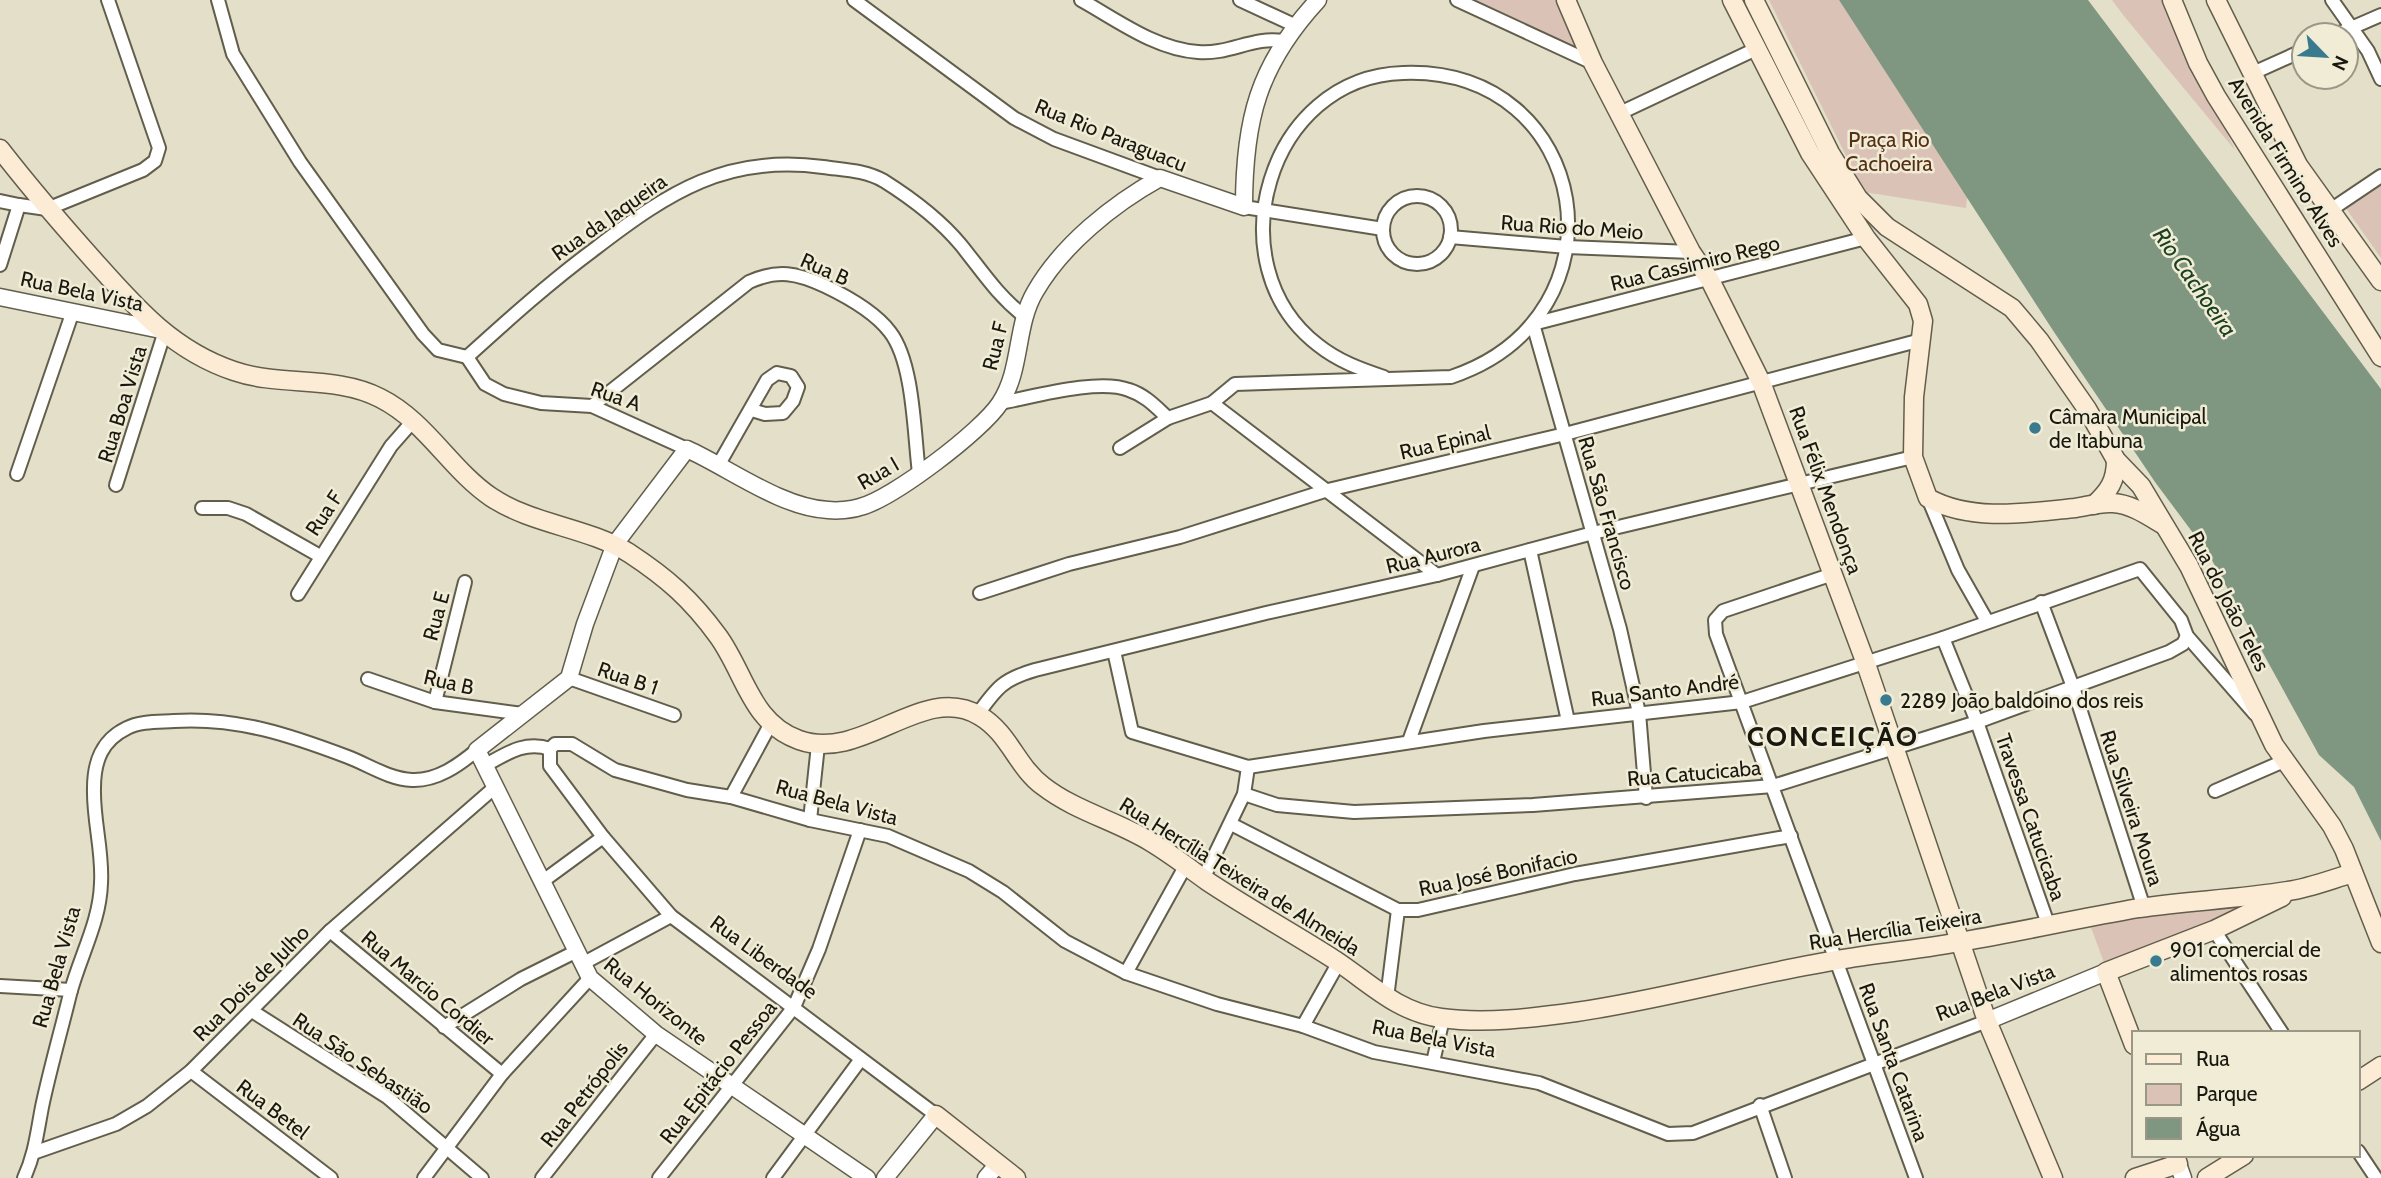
<svg xmlns="http://www.w3.org/2000/svg" width="2381" height="1178" font-family="Cabin,sans-serif">
  <style>
    .green { fill: #dac2b7 }
    .water { fill: #7f9681 }
    .lines { fill: none; stroke-linecap: round; stroke-linejoin: round }
    .minor-casing { stroke: #625e4c; stroke-width: 16 }
    .tertiary-casing { stroke: #625e4c; stroke-width: 19 }
    .secondary-casing { stroke: #625e4c; stroke-width: 21 }
    .minor { stroke: #fff; stroke-width: 12 }
    .tertiary { stroke: #fff; stroke-width: 16 }
    .secondary { stroke: #fcecd6; stroke-width: 18 }
    .poi-dot { fill: #3a7a8e; stroke: #f1ecd6; stroke-width: 2.5 }
    .labels { text-anchor: middle; dominant-baseline: central; stroke-width: 5; stroke-linejoin: round; paint-order: stroke }
    .street-label { font-size: 21px; fill: #191810; stroke: #f1ecd6 }
    .park-label { font-size: 21px; fill: #572e16; stroke: #f1ecd6 }
    .poi-label { font-size: 21px; fill: #191810; stroke: #f1ecd6; text-anchor: start }
    .water-label { font-size: 23px; font-style: italic; fill: #1a4121; stroke: #f1ecd6 }
    .district-label { font-size: 28px; font-weight: bold; letter-spacing: 2px; fill: #191810; stroke: #f1ecd6 }
  </style>
  <rect width="100%" height="100%" fill="#e3dfc9"/>
  <!-- green -->
  <g class="green">
    <polygon points="1474,0 1557,0 1581,51"/>
    <polygon points="1769,0 1839,0 1967,197 1966,208 1864,192"/>
    <polygon points="2112,0 2163,0 2235,150 2124,16"/>
    <polygon points="2381,184 2381,258 2345,207"/>
    <polygon points="2262,899 2106,968 2089,922"/>
  </g>
  <!-- water -->
  <polygon class="water" points="1839,0 2088,0 2381,389 2381,841 2354,787 2319,755 2208,553 2155,482 2054,332"/>
  <g class="lines">
    <defs>
      <g id="minor">
        <polyline points="218,0 233,54 300,162 423,334 438,350 467,357"/>
        <polyline points="854,0 1014,118 1054,139 1160,178"/>
        <path d="M1081,0C1117,20 1155,49 1198,52C1228,55 1254,36 1283,41"/>
        <polyline points="1240,0 1294,25"/>
        <polyline points="1457,0 1593,63"/>
        <polyline points="2332,0 2368,51 2381,79"/>
        <polyline points="2335,35 2381,15"/>
        <polyline points="2253,73 2304,50"/>
        <polyline points="1620,113 1756,49"/>
        <circle cx="1417" cy="230" r="34"/>
        <polyline points="0,201 19,205"/>
        <polyline points="1244,207 1383,229"/>
        <polyline points="2329,211 2381,176"/>
        <polyline points="1450,237 1567,247 1691,252"/>
        <polyline points="0,265 19,205 47,209 143,170 155,161 159,148 108,0"/>
        <polyline points="1533,324 1620,629 1639,713 1646,798"/>
        <polyline points="1533,324 1866,238"/>
        <path d="M467,357C509,319 550,282 596,248C669,192 727,154 823,167C844,170 865,170 884,181C911,198 941,221 961,245C982,271 997,295 1024,316"/>
        <polyline points="467,357 485,384 504,394 541,403 592,406 687,449"/>
        <path d="M1000,403C1033,397 1098,378 1129,390C1145,395 1156,407 1168,418"/>
        <polyline points="1212,403 1437,575"/>
        <path d="M592,406L749,282C778,269 797,273 825,286C848,297 875,312 890,332C914,363 914,435 919,473"/>
        <path d="M1120,448L1168,418L1212,403L1235,384L1451,377C1633,316 1592,66 1403,73C1268,77 1213,264 1318,345C1338,361 1360,369 1384,377"/>
        <polyline points="719,464 767,380 777,373 791,376 798,387 793,401 783,413 765,414 752,410"/>
        <polyline points="17,474 73,311"/>
        <polyline points="116,485 164,334"/>
        <polyline points="1928,498 1958,570 1987,621"/>
        <polyline points="202,508 228,508 246,514 320,556"/>
        <polyline points="1530,550 1568,721"/>
        <polyline points="1833,574 1723,611 1715,620 1716,634 1916,1178"/>
        <polyline points="980,593 1069,564 1180,537 1328,490 1565,434 1921,340"/>
        <polyline points="298,594 391,446 413,421"/>
        <polyline points="2041,602 2073,687 2144,908"/>
        <polyline points="1943,638 1977,722 2048,924"/>
        <polyline points="1114,651 1132,732 1248,767 1484,731 1742,702 1943,638 2140,569 2181,620 2187,636 2255,714"/>
        <polyline points="569,678 674,715"/>
        <polyline points="368,679 435,702 523,714"/>
        <polyline points="435,702 465,582"/>
        <path d="M978,714C997,687 1004,679 1035,670L1266,613L1437,575L1593,533L1913,457"/>
        <polyline points="1409,741 1473,566"/>
        <path d="M484,766C506,754 525,740 550,749"/>
        <polyline points="2215,791 2284,761"/>
        <polyline points="1244,794 1277,805 1354,812 1533,805 1773,786 1977,722 2169,652 2183,644 2187,636"/>
        <polyline points="731,797 770,725"/>
        <polyline points="810,820 818,745"/>
        <polyline points="1231,824 1398,910 1418,910 1575,874 1791,836"/>
        <polyline points="1203,879 1244,794 1248,767"/>
        <polyline points="543,881 603,837"/>
        <polyline points="2214,930 2282,1033"/>
        <polyline points="330,931 502,1074"/>
        <polyline points="582,964 671,916"/>
        <polyline points="1126,973 1186,865"/>
        <polyline points="0,986 71,990"/>
        <polyline points="1387,998 1398,910"/>
        <polyline points="252,1011 387,1097 482,1178"/>
        <polyline points="1303,1026 1339,962"/>
        <polyline points="444,1027 521,979 575,952"/>
        <polyline points="1433,1062 1443,1019"/>
        <polyline points="191,1071 331,1178"/>
        <polyline points="1760,1105 1785,1178"/>
        <polyline points="936,1115 671,916 603,837 550,766 550,749 555,744 572,744 615,770 687,790 731,797 810,820 888,836 969,871 1003,892 1065,941 1126,973 1217,1004 1303,1026 1374,1052 1539,1083 1668,1134 1693,1133 1987,1021"/>
        <polyline points="2358,1151 2376,1178"/>
        <polyline points="36,1152 116,1124 147,1106 191,1071 330,931 494,788"/>
        <path d="M24,1178C35,1154 37,1133 42,1107C50,1069 61,1031 70,994C80,956 100,922 101,883C103,851 93,820 94,788C94,761 102,740 127,728C140,721 159,722 174,721C237,717 290,735 348,757C369,765 389,779 412,780C437,781 459,765 477,750"/>
        <polyline points="424,1178 502,1074 590,978"/>
        <polyline points="542,1178 656,1034"/>
        <polyline points="659,1178 794,1007 819,949 860,830"/>
        <polyline points="773,1178 861,1059"/>
      </g>
      <g id="tertiary">
        <polyline points="0,297 156,329"/>
        <polyline points="1987,1021 2106,972"/>
        <polyline points="2178,1164 2183,1178"/>
        <path d="M867,1178L656,1034L590,978L477,750L569,678L585,624L615,544L687,449C729,468 782,508 828,510C837,511 851,510 860,507C892,499 982,431 1000,403C1022,370 1015,326 1035,292C1062,245 1113,204 1160,178L1244,207C1244,120 1258,65 1318,0"/>
        <polyline points="885,1178 936,1115"/>
        <polyline points="986,1178 998,1164"/>
      </g>
      <g id="secondary">
        <polyline points="1566,0 1593,63 1691,252 1710,280 1761,382 1865,661 1987,1021 2053,1178"/>
        <path d="M1732,0L1810,153L1866,238L1918,304L1923,321L1914,397L1913,457L1928,498C1971,522 2027,513 2075,508C2088,506 2100,502 2113,503C2131,504 2147,515 2162,524"/>
        <polyline points="1754,0 1830,153 1858,198 1887,227 2012,308 2039,340 2087,409 2116,460 2141,486 2189,566 2274,745 2332,826 2344,849 2381,943"/>
        <polyline points="2172,0 2198,63 2216,96 2381,357"/>
        <polyline points="2216,0 2298,165 2381,281"/>
        <path d="M0,149C31,189 63,226 97,264C137,309 174,351 234,371C280,387 336,375 380,398C426,421 450,469 491,497C533,525 587,527 629,553C667,578 691,599 718,636C745,673 751,723 799,740C863,763 923,681 980,716C1009,733 1017,767 1043,786C1075,811 1117,821 1151,842C1171,854 1189,868 1207,881C1249,909 1293,933 1335,960C1370,983 1397,1012 1441,1018C1485,1024 1532,1018 1576,1012C1666,999 1754,973 1844,959C1884,952 1925,949 1965,941C2023,931 2081,918 2139,908C2188,901 2238,899 2288,891C2310,888 2332,879 2353,873"/>
        <path d="M2094,505C2109,491 2116,481 2116,460"/>
        <polyline points="2134,1045 2106,972 2214,930 2282,897"/>
        <polyline points="2358,1081 2381,1066"/>
        <polyline points="936,1115 1016,1178"/>
        <polyline points="2135,1178 2178,1164 2175,1155"/>
        <polyline points="2207,1178 2244,1155"/>
      </g>
    </defs>
    <!-- minor casing -->
    <use href="#minor" class="minor-casing"/>
    <!-- tertiary casing -->
    <use href="#tertiary" class="tertiary-casing"/>
    <!-- secondary casing -->
    <use href="#secondary" class="secondary-casing"/>
    <!-- minor -->
    <use href="#minor" class="minor"/>
    <!-- tertiary -->
    <use href="#tertiary" class="tertiary"/>
    <!-- secondary -->
    <use href="#secondary" class="secondary"/>
  </g>
  <!-- markers -->
  <g class="poi-dot">
    <circle cx="2035" cy="428" r="7"/>
    <circle cx="1886" cy="700" r="7"/>
    <circle cx="2156" cy="961" r="7"/>
  </g>
  <g class="labels">
    <!-- street labels -->
    <g class="street-label">
      <text transform="translate(1111 135) rotate(22)">Rua Rio Paraguacu</text>
      <text transform="translate(2286 162) rotate(58)">Avenida Firmino Alves</text>
      <text transform="translate(609 217) rotate(-35)">Rua da Jaqueira</text>
      <text transform="translate(1572 227) rotate(4)">Rua Rio do Meio</text>
      <text transform="translate(1695 263) rotate(-14)">Rua Cassimiro Rego</text>
      <text transform="translate(825 269) rotate(24)">Rua B</text>
      <text transform="translate(82 291) rotate(12)">Rua Bela Vista</text>
      <text transform="translate(995 346) rotate(-76)">Rua F</text>
      <text transform="translate(616 396) rotate(19)">Rua A</text>
      <text transform="translate(122 404) rotate(-73)">Rua Boa Vista</text>
      <text transform="translate(1445 442) rotate(-13)">Rua Epinal</text>
      <text transform="translate(878 473) rotate(-30)">Rua I</text>
      <text transform="translate(1826 490) rotate(70)">Rua Félix Mendonça</text>
      <text transform="translate(324 513) rotate(-56)">Rua F</text>
      <text transform="translate(1607 513) rotate(74)">Rua São Francisco</text>
      <text transform="translate(1433 555) rotate(-14)">Rua Aurora</text>
      <text transform="translate(2229 601) rotate(63)">Rua do João Teles</text>
      <text transform="translate(436 616) rotate(-75)">Rua E</text>
      <text transform="translate(628 678) rotate(19)">Rua B 1</text>
      <text transform="translate(449 682) rotate(13)">Rua B</text>
      <text transform="translate(1665 690) rotate(-7)">Rua Santo André</text>
      <text transform="translate(1694 773) rotate(-5)">Rua Catucicaba</text>
      <text transform="translate(837 802) rotate(15)">Rua Bela Vista</text>
      <text transform="translate(2132 808) rotate(72)">Rua Silveira Moura</text>
      <text transform="translate(2031 817) rotate(71)">Travessa Catucicaba</text>
      <text transform="translate(1498 872) rotate(-12)">Rua José Bonifacio</text>
      <text transform="translate(1240 876) rotate(32)">Rua Hercília Teixeira de Almeida</text>
      <text transform="translate(1895 929) rotate(-9)">Rua Hercília Teixeira</text>
      <text transform="translate(764 957) rotate(36)">Rua Liberdade</text>
      <text transform="translate(56 967) rotate(-74)">Rua Bela Vista</text>
      <text transform="translate(251 983) rotate(-45)">Rua Dois de Julho</text>
      <text transform="translate(428 988) rotate(40)">Rua Marcio Cordier</text>
      <text transform="translate(1995 992) rotate(-21)">Rua Bela Vista</text>
      <text transform="translate(656 1001) rotate(39)">Rua Horizonte</text>
      <text transform="translate(1434 1038) rotate(11)">Rua Bela Vista</text>
      <text transform="translate(1894 1062) rotate(70)">Rua Santa Catarina</text>
      <text transform="translate(363 1063) rotate(34)">Rua São Sebastião</text>
      <text transform="translate(718 1072) rotate(-52)">Rua Epitácio Pessoa</text>
      <text transform="translate(584 1094) rotate(-52)">Rua Petrópolis</text>
      <text transform="translate(273 1109) rotate(37)">Rua Betel</text>
    </g>
    <!-- park labels -->
    <g class="park-label">
      <text x="1889" y="139">Praça Rio<tspan x="1889" dy="24">Cachoeira</tspan></text>
    </g>
    <!-- poi labels -->
    <g class="poi-label">
      <text x="2049" y="416">Câmara Municipal<tspan x="2049" dy="24">de Itabuna</tspan></text>
      <text x="1900" y="700">2289 João baldoino dos reis</text>
      <text x="2170" y="949">901 comercial de<tspan x="2170" dy="24">alimentos rosas</tspan></text>
    </g>
    <!-- water labels -->
    <g class="water-label">
      <text transform="translate(2195 282) rotate(55)">Rio Cachoeira</text>
    </g>
    <!-- district labels -->
    <g class="district-label">
      <text x="1833" y="736">CONCEIÇÃO</text>
    </g>
  </g>
  <!-- legend -->
  <rect x="2132" y="1031" width="228" height="126" fill="#f1ecd6" stroke="#9b9787" stroke-width="2"/>
  <rect x="2146" y="1054" width="35" height="10" fill="#fcecd6" stroke="#9b9787" stroke-width="2"/>
  <text x="2196" y="1066" font-size="21" fill="#191810">Rua</text>
  <rect x="2146" y="1084" width="35" height="21" fill="#dac2b7" stroke="#9b9787" stroke-width="2"/>
  <text x="2196" y="1101" font-size="21" fill="#191810">Parque</text>
  <rect x="2146" y="1118" width="35" height="21" fill="#7f9681" stroke="#9b9787" stroke-width="2"/>
  <text x="2196" y="1136" font-size="21" fill="#191810">Água</text>
  <!-- north arrow -->
  <g transform="translate(2325 56) rotate(115)"><circle r="33" fill="#f1ecd6" stroke="#9b9787" stroke-width="2"/>
  <path d="M0-5L12 26L0 18L-12 26Z" fill="#3a7a8e"/>
  <text y="-10" font-size="19" font-weight="bold" text-anchor="middle" fill="#191810">N</text>
  </g>
</svg>
